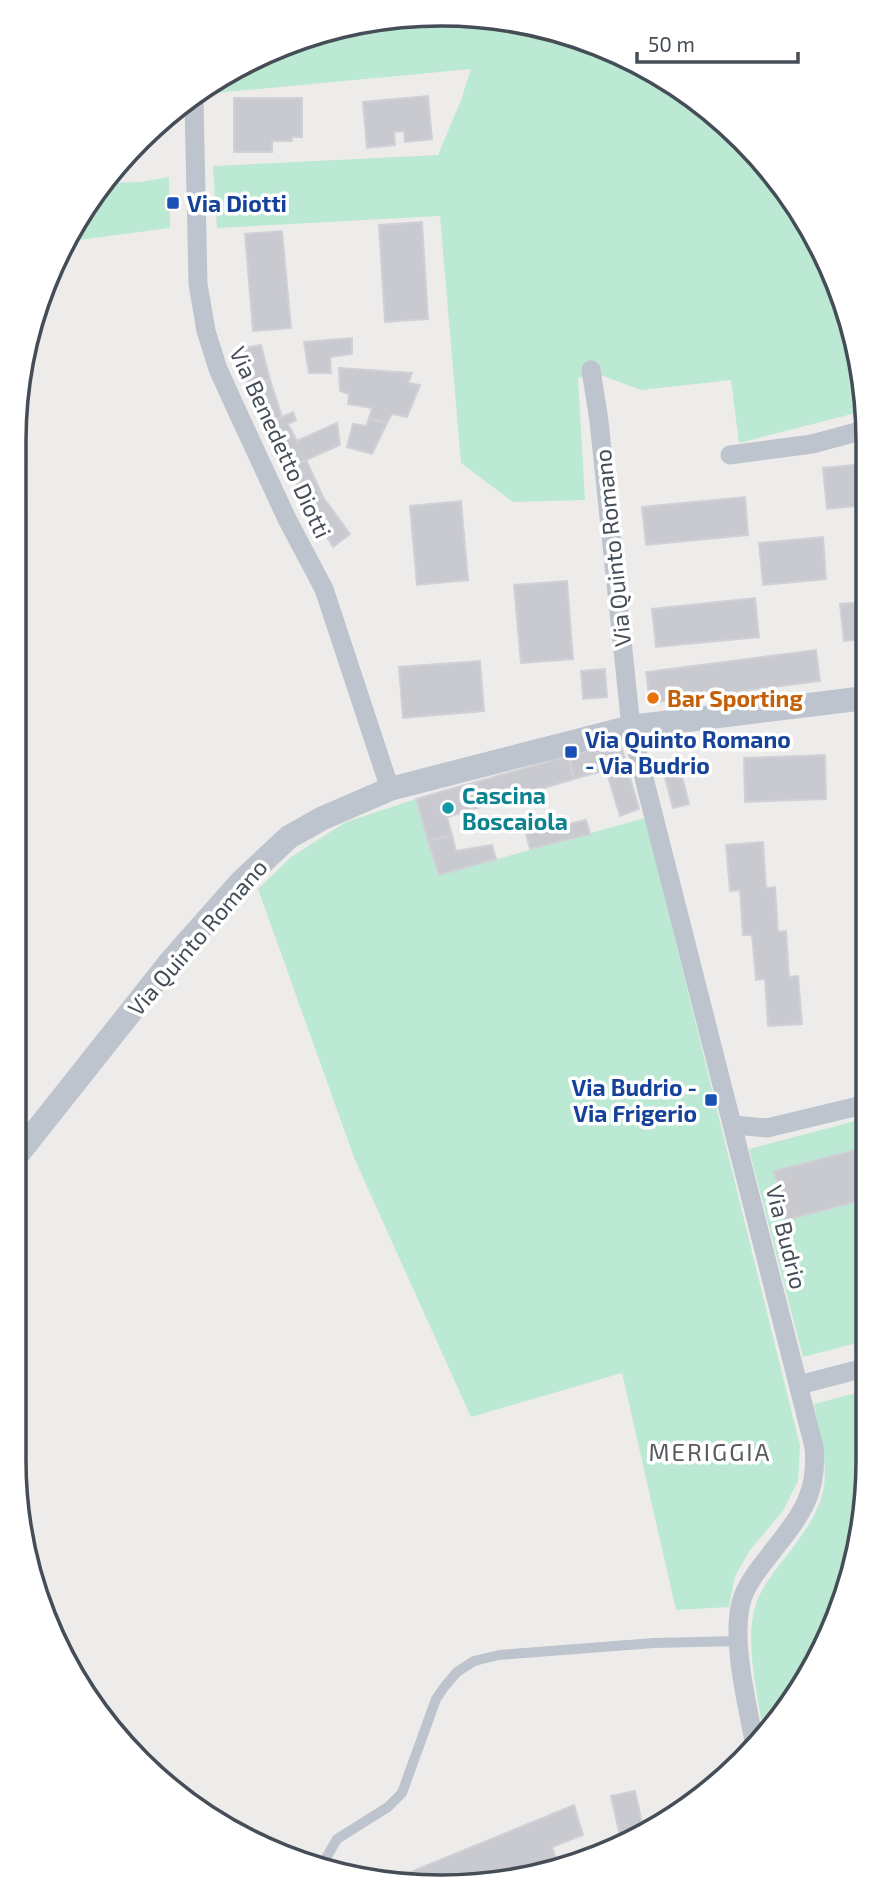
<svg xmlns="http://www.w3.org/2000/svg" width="882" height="1901" font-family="'Exo 2',sans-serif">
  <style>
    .green { fill: #bce9d3 }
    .building { fill: #c9cad0; stroke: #d0d1d7; stroke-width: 2 }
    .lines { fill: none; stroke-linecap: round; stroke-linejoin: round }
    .service { stroke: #bdc4cd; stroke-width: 10 }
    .minor { stroke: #bdc4cd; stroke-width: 19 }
    .tertiary { stroke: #bdc4cd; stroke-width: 24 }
    .transit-dot { fill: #1a4fb4; stroke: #fff; stroke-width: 2.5 }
    .food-dot { fill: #e8710a; stroke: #fff; stroke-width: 2.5 }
    .culture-dot { fill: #0f9aa8; stroke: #fff; stroke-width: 2.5 }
    .labels { text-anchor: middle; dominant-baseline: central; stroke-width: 7; stroke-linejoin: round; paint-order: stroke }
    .transit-label { font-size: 23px; font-weight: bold; fill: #164399; stroke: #fff; text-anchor: start }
    .street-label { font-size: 23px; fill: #454d57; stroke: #fff }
    .food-label { font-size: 23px; font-weight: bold; fill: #c56008; stroke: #fff; text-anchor: start }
    .culture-label { font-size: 23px; font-weight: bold; fill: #0d838f; stroke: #fff; text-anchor: start }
    .neighbourhood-label { font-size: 24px; letter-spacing: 2px; fill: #595b60; stroke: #fff }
    .rim { fill: none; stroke: #454d57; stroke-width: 3.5 }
  </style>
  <rect width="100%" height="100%" fill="#eeeceb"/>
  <!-- green -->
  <g class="green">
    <polygon points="441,14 605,47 701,102 780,181 835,277 864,385 864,411 739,443 731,380 641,390 603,376 578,378 585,500 513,502 461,463 440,216 217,228 213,166 438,155 461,100 471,69 216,93 216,88 278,46"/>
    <polygon points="169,177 170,228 71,241 110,183 140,182"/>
    <polygon points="416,799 440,875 645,818 800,1446 798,1481 783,1511 750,1550 735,1576 729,1607 676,1610 622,1373 471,1417 355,1160 258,889 291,857 346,822"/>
    <polygon points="859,1120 866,1147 774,1172 786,1220 867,1199 868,1340 803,1357 749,1149"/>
    <path d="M868,1390V1460L835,1624L764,1738C759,1698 743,1642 756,1604C763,1584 778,1567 791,1550C837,1490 827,1473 814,1404Z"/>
  </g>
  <!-- building -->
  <g class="building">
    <polygon points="428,96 432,139 405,142 404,131 394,132 395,145 367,148 363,102"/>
    <polygon points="234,98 302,98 302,137 292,137 292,141 272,141 272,152 234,152"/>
    <polygon points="422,222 428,319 385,322 379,225"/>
    <polygon points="282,231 291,328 253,331 245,234"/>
    <polygon points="352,338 352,354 330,357 331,373 309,373 304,342"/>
    <polygon points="261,345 270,380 249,387 238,349"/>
    <polygon points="339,368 412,373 408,383 420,385 407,417 392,414 387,423 369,419 372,408 348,404 349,394 340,391"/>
    <polygon points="270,380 282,417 264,425 249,387"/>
    <polygon points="293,412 296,420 288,424 297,441 337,423 340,445 288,468 264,425"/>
    <polygon points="369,419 387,423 372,454 347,447 353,424 366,426"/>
    <polygon points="306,460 323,497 309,506 288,468"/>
    <polygon points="865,464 865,505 827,509 823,468"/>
    <polygon points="323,497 350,534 333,547 309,506"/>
    <polygon points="745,497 748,535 646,545 642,507"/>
    <polygon points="461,501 468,580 417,585 410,506"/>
    <polygon points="823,537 826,579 763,585 759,543"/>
    <polygon points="567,581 573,659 521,663 514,585"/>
    <polygon points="755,598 759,637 656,647 652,609"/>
    <polygon points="865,602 865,639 844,641 840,604"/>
    <polygon points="816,650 820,681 650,703 646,672"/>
    <polygon points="480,661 484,711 403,718 399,667"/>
    <polygon points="605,669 607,697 583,699 581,671"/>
    <polygon points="620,742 639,809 620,816 606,770 574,779 568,756"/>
    <polygon points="825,755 826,799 745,802 744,758"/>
    <polygon points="568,756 574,779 447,817 452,835 428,841 416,799"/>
    <polygon points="680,769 689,804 673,808 664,774"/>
    <polygon points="586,820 590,834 530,849 526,834"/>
    <polygon points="452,835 456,851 492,845 496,859 439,875 428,841"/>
    <polygon points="763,842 766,888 775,887 778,932 786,931 789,977 798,976 802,1024 768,1026 765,979 756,980 752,935 743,935 740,890 730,891 726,845"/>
    <polygon points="866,1147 867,1199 786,1220 774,1171"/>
    <polygon points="635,1791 644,1832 630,1843 622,1845 611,1796"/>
    <polygon points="574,1805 583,1835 552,1847 558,1865 497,1883 391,1880"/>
  </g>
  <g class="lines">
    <!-- service -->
    <polyline class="service" points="322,1865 337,1839 388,1807 402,1793 436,1699 445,1686 457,1672 474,1661 499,1655 654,1643 739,1641"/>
    <!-- minor -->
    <g class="minor">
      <polyline points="194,102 198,284 206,331 218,369 238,413 287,519 324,589 390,789"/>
      <path d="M591,370L599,421L631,727L814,1447C819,1500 795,1521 765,1561C755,1574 745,1587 741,1603C731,1643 748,1706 755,1747"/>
      <polyline points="730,455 812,444 864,430"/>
      <polyline points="734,1125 767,1128 867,1104"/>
      <polyline points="799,1385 868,1367"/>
    </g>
    <!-- tertiary -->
    <polyline class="tertiary" points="14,1159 171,961 241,882 289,837 323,818 390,789 631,727 865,698"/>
  </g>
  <!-- markers -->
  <g class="transit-dot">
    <rect x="166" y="196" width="14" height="14" rx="3.5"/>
    <rect x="564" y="745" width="14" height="14" rx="3.5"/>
    <rect x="704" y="1093" width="14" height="14" rx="3.5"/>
  </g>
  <circle class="food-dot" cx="653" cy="698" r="7"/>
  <circle class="culture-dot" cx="448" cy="808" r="7"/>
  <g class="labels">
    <!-- transit labels -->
    <g class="transit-label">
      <text x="187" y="203">Via Diotti</text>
      <text x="585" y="739">Via Quinto Romano<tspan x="585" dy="26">- Via Budrio</tspan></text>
      <text x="697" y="1087" text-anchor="end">Via Budrio -<tspan x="697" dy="26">Via Frigerio</tspan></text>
    </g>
    <!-- street labels -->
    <g class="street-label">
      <text transform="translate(281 442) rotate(65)">Via Benedetto Diotti</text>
      <text transform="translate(612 548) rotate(-96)">Via Quinto Romano</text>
      <text transform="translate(197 937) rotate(-49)">Via Quinto Romano</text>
      <text transform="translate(787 1237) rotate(76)">Via Budrio</text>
    </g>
    <!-- food labels -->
    <g class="food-label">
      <text x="667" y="698">Bar Sporting</text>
    </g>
    <!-- culture labels -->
    <g class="culture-label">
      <text x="462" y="795">Cascina<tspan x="462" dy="26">Boscaiola</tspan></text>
    </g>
    <!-- neighbourhood labels -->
    <g class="neighbourhood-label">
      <text x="710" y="1451">MERIGGIA</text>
    </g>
  </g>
  <!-- crop -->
  <path d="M0 0H882V1901H0ZM441 26H441A415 415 0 0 1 856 441V1460A415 415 0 0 1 441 1875H441A415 415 0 0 1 26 1460V441A415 415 0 0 1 441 26Z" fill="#fff" fill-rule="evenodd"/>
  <path class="rim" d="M441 26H441A415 415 0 0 1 856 441V1460A415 415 0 0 1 441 1875H441A415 415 0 0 1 26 1460V441A415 415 0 0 1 441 26Z"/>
  <!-- scale -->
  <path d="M637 52v10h161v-10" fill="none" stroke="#454d57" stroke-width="3.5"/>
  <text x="648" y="52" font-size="21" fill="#454d57" stroke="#ffffff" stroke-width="5" paint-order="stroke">50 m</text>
</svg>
